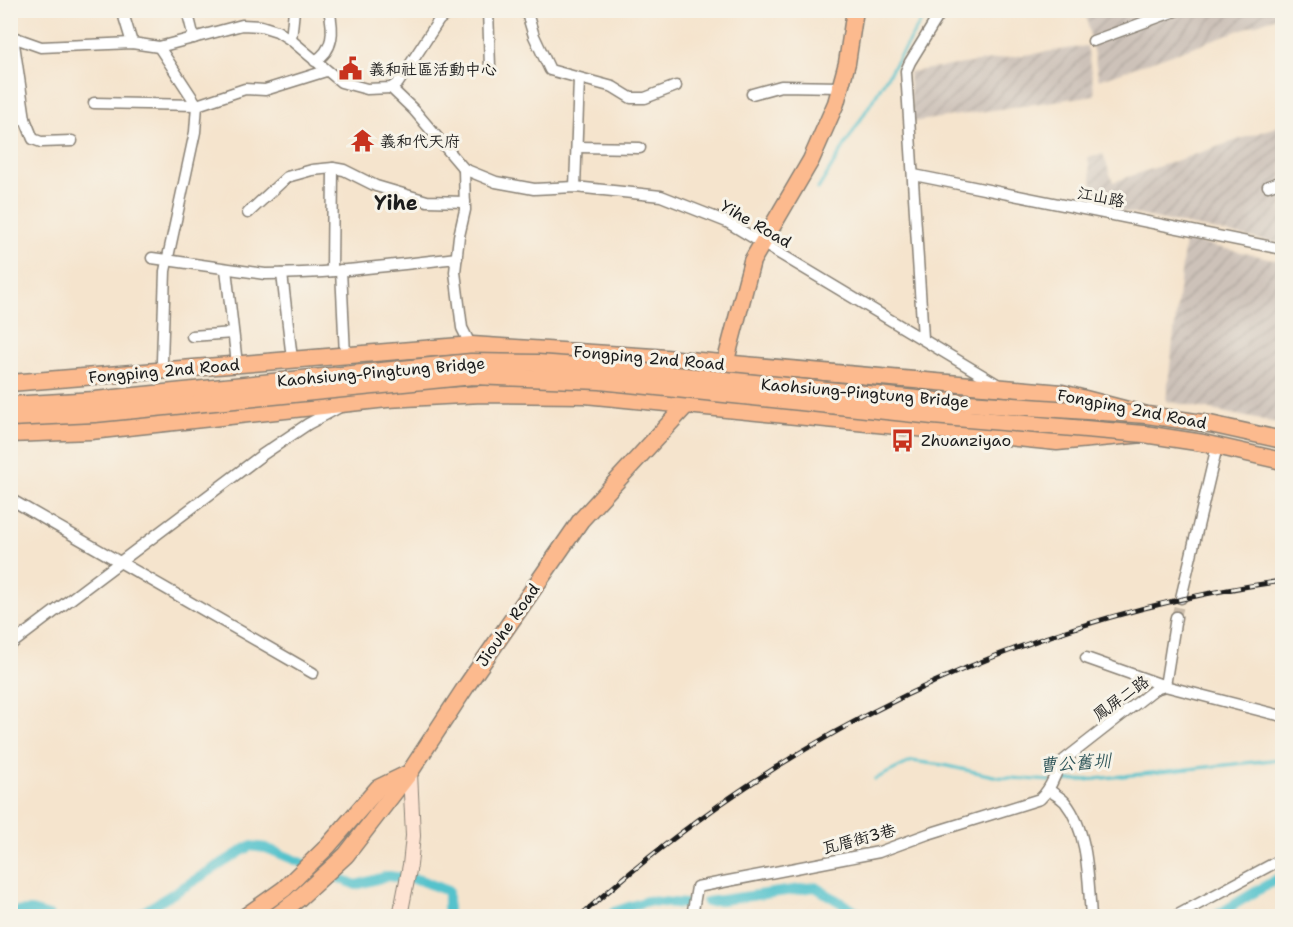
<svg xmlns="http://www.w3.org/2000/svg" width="1293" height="927" font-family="'Shantell Sans','LXGW WenKai TC',sans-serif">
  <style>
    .industrial { fill: url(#industrial-furrows) }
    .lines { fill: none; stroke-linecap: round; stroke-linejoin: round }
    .stream { stroke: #55c2cc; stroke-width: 3 }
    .canal { stroke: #55c2cc; stroke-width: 10 }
    .street-tunnel { stroke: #cabcaa; stroke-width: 10; stroke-dasharray: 10 5; stroke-linecap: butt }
    .street-casing { stroke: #888074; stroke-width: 13 }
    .secondary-casing { stroke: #888074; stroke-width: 16 }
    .primary-casing { stroke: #888074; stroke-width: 19 }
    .street { stroke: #fff; stroke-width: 10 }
    .secondary { stroke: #fee3d2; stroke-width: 14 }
    .primary { stroke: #fcba8e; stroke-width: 16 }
    .rail-casing { stroke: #1c1c1c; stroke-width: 5 }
    .rail { stroke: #f7f3e8; stroke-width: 3; stroke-dasharray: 9; stroke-linecap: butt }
    .primary-bridge-casing { stroke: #888074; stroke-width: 19; stroke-linecap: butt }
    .primary-bridge { stroke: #fcba8e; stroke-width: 16 }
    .labels { text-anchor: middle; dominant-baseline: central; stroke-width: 6; stroke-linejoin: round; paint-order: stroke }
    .poi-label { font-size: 16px; fill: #1c1c1c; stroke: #f7f3e8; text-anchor: start }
    .street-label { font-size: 16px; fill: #1c1c1c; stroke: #f7f3e8 }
    .water-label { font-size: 18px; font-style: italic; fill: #30565a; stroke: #f7f3e8 }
    .quarter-label { font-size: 20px; font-weight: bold; fill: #1c1c1c; stroke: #f7f3e8 }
  </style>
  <defs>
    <pattern id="industrial-furrows" width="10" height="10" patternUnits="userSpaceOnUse" patternTransform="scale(1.5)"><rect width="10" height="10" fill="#cdc2b9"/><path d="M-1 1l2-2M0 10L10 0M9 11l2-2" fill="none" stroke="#afa69e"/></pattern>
  </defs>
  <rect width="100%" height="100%" fill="#f7f3e8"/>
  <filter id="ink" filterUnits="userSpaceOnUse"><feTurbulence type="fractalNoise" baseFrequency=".0167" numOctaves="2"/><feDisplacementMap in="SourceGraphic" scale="12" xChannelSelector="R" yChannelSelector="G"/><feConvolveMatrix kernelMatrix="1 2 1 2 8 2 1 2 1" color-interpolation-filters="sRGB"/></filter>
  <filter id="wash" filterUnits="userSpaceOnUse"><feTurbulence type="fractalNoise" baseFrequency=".008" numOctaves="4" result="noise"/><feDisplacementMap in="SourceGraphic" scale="24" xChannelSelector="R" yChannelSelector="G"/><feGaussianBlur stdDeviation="1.35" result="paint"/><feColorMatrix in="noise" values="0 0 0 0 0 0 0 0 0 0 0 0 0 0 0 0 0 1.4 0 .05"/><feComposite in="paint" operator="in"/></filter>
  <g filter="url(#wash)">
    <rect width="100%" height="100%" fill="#f5e4cd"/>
    <!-- industrial -->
    <g class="industrial">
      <polygon points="1282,10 1282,15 1099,80 1085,11"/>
      <polygon points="1087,46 1095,95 912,122 909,72"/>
      <polygon points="1282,125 1282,244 1095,206 1088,158 1103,154 1113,182"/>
      <polygon points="1185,240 1282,261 1282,424 1166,401"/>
    </g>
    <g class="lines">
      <!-- stream -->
      <g class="stream">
        <polyline points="818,189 928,10"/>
        <polyline points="875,779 912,761 943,765 998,777 1051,781"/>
        <polyline points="1057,781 1085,780 1282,759"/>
      </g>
      <!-- canal -->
      <g class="canal">
        <polyline points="707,902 815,887 863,916"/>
        <polyline points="10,912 31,911 49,916"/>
        <polyline points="614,912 647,901 686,904"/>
        <polyline points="137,916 250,846 266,848 356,885 388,876 420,880 448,891 448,916"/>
        <polyline points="1215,916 1282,876"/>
      </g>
    </g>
  </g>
  <g filter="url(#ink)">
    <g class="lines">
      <!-- street-tunnel -->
      <polyline class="street-tunnel" points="1176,617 1181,598"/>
      <defs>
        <g id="street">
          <polyline points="122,10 132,43"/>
          <polyline points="187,10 194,38"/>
          <polyline points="488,10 490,67"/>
          <polyline points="526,10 534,36 550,70 613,87 631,98 645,98 676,86"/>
          <polyline points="10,36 41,47 132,43 159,47 242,25 261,26 277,31 291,40 341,82 367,89 391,88 398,83 439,20 444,16 459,10"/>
          <polyline points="13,37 25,119 33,139 41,142 72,141"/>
          <polyline points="291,40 294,10"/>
          <polyline points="1093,41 1178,10"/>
          <polyline points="159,47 197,105 195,132 165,271 162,361"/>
          <path d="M315,61C334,50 334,31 329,10"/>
          <polyline points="391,88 414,110 464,169 496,182 534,189 575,187 661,196 727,222 997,384"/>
          <polyline points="752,94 781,86 841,87"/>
          <polyline points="94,103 197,105 245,89 265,90 326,71"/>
          <polyline points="10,119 25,119"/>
          <polyline points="577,147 640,148"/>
          <polyline points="464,169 465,210 459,236 455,272 462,328 473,350"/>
          <polyline points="914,175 1282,249"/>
          <polyline points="1268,186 1282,181"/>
          <polyline points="575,187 579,79"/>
          <polyline points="248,213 287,177 312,170 333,168 344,170 376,186 427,201 465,202"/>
          <path d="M152,258L265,274C329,274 393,265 457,258"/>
          <polyline points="226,269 237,364"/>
          <polyline points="341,270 345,355"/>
          <polyline points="332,271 333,168"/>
          <polyline points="282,274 292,359"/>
          <polyline points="192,336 233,333"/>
          <polyline points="923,338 906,71 910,62 942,10"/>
          <polyline points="10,499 313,673"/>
          <polyline points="1181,598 1217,446"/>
          <polyline points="10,645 262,455 308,424 338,408"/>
          <polyline points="1086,658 1165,686 1176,617"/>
          <path d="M1049,790C1054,794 1061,797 1065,802C1089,832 1088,880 1091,916"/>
          <path d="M692,916L697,887L879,852L928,834L1040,799C1054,786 1053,774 1064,760L1155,689L1165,686L1282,716"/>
          <polyline points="1176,916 1282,859"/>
        </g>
        <polyline id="secondary" points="400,916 410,865 413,836 410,772"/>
        <g id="primary">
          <polyline points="719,370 725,364 752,261 811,160 836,103 847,63 855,10"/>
          <polyline points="10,383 472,345 654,357 1062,393 1147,415 1210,424 1282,440"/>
          <polyline points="10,434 91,431 387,399 482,394 585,395 1057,442 1144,434 1203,443 1282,461"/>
          <polyline points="246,916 284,889 328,846 378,788 407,774"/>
          <polyline points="276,916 297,900 346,855 410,772 467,685 581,520 691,400"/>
        </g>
      </defs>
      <!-- street casing -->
      <use href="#street" class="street-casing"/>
      <!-- secondary casing -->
      <use href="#secondary" class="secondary-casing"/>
      <!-- primary casing -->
      <use href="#primary" class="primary-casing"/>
      <!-- street -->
      <use href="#street" class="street"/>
      <!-- secondary -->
      <use href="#secondary" class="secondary"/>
      <!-- primary -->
      <use href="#primary" class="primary"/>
      <defs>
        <path id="rail" d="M580,916C779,737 1016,618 1282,581"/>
      </defs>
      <!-- rail casing -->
      <use href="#rail" class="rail-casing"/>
      <!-- rail -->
      <use href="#rail" class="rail"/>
      <defs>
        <g id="primary-bridge">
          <polyline points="10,405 95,400 471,362 538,363 605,368 937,401 1147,415"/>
          <polyline points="10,418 95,414 473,376 600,381 933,416 1144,434"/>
        </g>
      </defs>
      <!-- primary-bridge casing -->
      <use href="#primary-bridge" class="primary-bridge-casing"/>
      <!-- primary-bridge -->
      <use href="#primary-bridge" class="primary-bridge"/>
    </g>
  </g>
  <!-- icons -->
  <defs>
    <symbol id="civic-bare" viewBox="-9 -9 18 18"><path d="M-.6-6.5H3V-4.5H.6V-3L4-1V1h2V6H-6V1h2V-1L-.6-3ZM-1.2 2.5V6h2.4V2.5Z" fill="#c8321e" stroke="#f7f3e8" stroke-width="2.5" paint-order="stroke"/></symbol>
    <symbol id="temple-bare" viewBox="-9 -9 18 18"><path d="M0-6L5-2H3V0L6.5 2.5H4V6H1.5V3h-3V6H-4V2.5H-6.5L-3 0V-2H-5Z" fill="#c8321e" stroke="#f7f3e8" stroke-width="2.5" paint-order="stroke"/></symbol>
    <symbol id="bus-bare" viewBox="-9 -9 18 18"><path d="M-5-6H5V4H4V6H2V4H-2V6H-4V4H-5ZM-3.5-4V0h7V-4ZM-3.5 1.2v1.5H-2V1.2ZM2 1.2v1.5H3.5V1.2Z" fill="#c8321e" stroke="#f7f3e8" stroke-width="2.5" paint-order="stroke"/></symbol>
  </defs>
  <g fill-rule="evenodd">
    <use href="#civic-bare" x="334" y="52" width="33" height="33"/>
    <use href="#temple-bare" x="346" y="124" width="33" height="33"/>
    <use href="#bus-bare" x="886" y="424" width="33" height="33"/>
  </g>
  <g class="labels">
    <!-- poi labels -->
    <g class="poi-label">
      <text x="369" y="69">義和社區活動中心</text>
      <text x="380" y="141">義和代天府</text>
      <text x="921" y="440">Zhuanziyao</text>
    </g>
    <!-- street labels -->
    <g class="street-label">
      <text transform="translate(1101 197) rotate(11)">江山路</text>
      <text transform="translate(756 224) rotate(30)">Yihe Road</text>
      <text transform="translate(649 358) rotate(5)">Fongping 2nd Road</text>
      <text transform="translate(164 371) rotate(-5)">Fongping 2nd Road</text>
      <text transform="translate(381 372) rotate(-5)">Kaohsiung-Pingtung Bridge</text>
      <text transform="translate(865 393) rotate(5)">Kaohsiung-Pingtung Bridge</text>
      <text transform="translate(1132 409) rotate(11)">Fongping 2nd Road</text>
      <text transform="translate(508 625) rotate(-55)">Jiouhe Road</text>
      <text transform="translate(1121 698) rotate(-36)">鳳屏二路</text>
      <text transform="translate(859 839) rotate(-15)">瓦厝街3巷</text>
    </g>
    <!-- water labels -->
    <g class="water-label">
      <text transform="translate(1075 763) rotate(-4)">曹公舊圳</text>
    </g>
    <!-- quarter labels -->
    <g class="quarter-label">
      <text x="396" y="203">Yihe</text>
    </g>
  </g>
  <!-- margin -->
  <rect width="1293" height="927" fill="none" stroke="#f7f3e8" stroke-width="36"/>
</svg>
